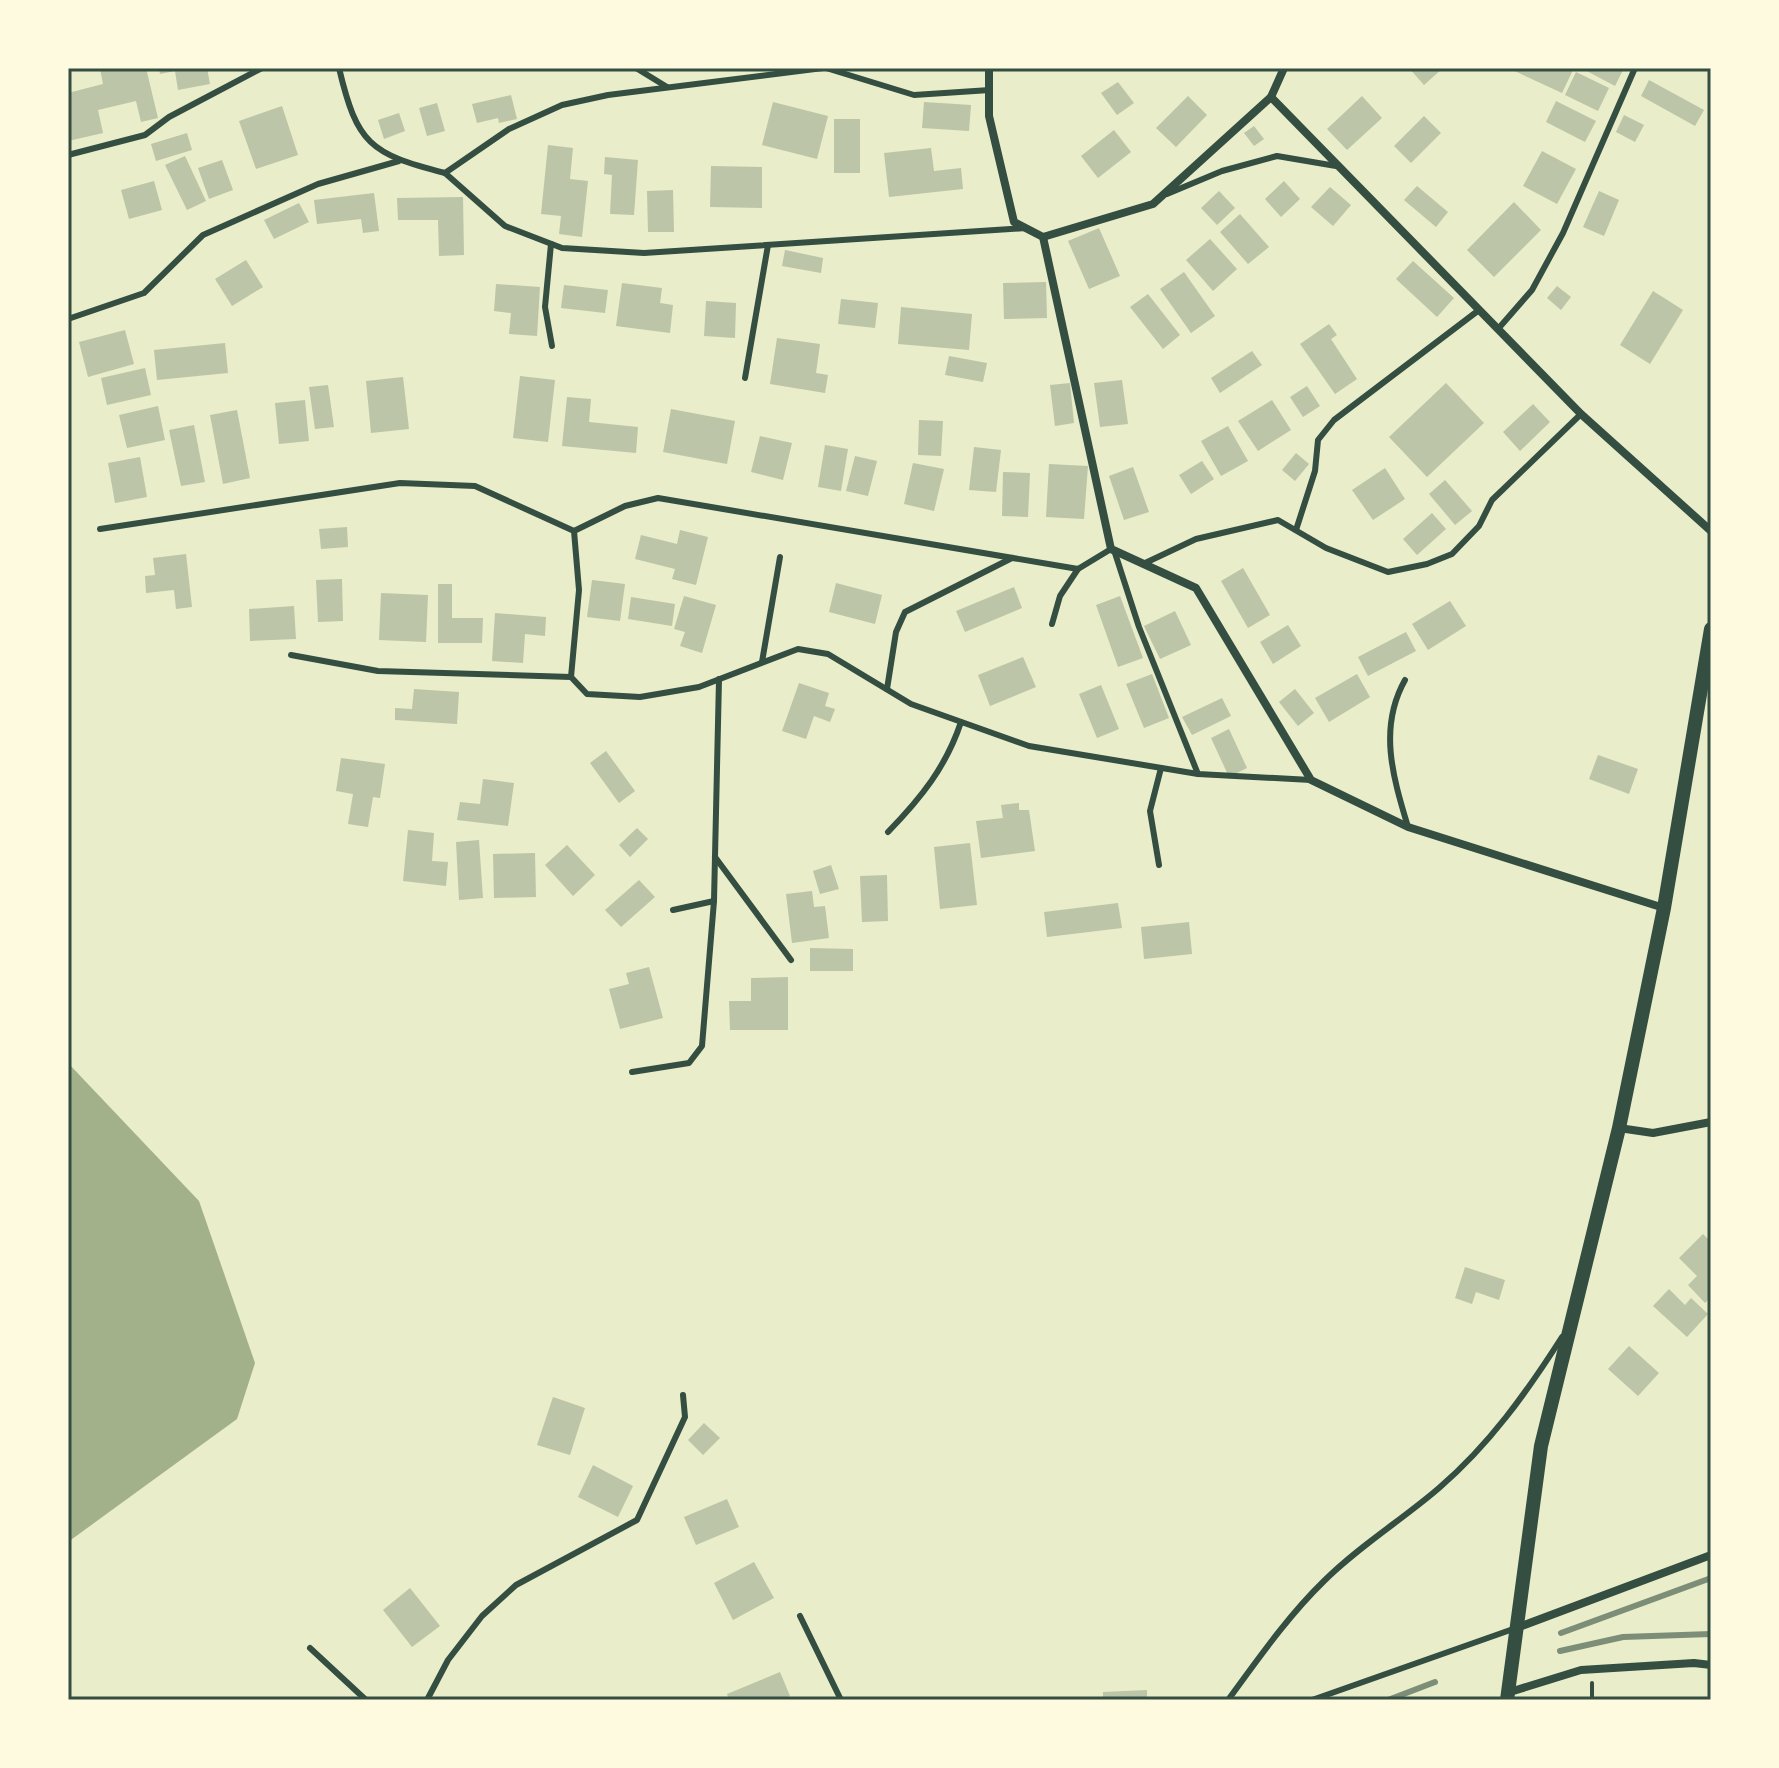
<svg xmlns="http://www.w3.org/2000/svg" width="1779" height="1768" font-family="Raleway,sans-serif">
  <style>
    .water { fill: #a3b18a }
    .building { fill: #bcc5a7 }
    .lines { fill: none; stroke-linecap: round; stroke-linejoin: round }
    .path { stroke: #344e41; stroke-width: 4 }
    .service { stroke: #344e41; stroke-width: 6 }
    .minor { stroke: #344e41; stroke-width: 8 }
    .tertiary { stroke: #344e41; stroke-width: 14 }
    .rail { stroke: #7c8e77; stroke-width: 6 }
    .neatline { fill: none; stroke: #344e41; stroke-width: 3 }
  </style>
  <rect width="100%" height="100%" fill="#e9edc9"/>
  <!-- water -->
  <polygon class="water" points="68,1063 199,1201 255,1363 237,1419 68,1542"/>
  <!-- building -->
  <g class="building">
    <polygon points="146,68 158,118 141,122 136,101 98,110 103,133 68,141 68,93 103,84 100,69"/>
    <polygon points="159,68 207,68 210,84 178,90 175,71 160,74"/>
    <polygon points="1409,68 1443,68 1424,85"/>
    <polygon points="1508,68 1569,68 1573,70 1562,93"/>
    <polygon points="1581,68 1624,68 1615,86"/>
    <polygon points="1576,72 1609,88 1598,111 1565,95"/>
    <polygon points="1649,80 1704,110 1695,126 1641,96"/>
    <polygon points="1118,82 1134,103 1117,115 1101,93"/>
    <polygon points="511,95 517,119 499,123 498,118 477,123 472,104"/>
    <polygon points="1188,96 1207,115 1176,147 1156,128"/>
    <polygon points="1362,96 1382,118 1347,150 1327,129"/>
    <polygon points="1556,101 1596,121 1585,142 1546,122"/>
    <polygon points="773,102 828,116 817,159 762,145"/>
    <polygon points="924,102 971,105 969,131 922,128"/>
    <polygon points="437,103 445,131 427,136 419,108"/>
    <polygon points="282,106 298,155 256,169 239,121"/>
    <polygon points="399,113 405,131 384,139 378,120"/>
    <polygon points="1624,115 1644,125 1635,142 1616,132"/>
    <polygon points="1424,116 1441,133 1411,163 1394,146"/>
    <rect x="834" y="119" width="26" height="54"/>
    <polygon points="1254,126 1264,139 1254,146 1244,133"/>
    <polygon points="1114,130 1131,152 1098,178 1081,156"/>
    <polygon points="187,133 192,150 156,161 151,144"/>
    <polygon points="548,145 573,148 570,179 588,181 582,237 559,234 561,216 541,214"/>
    <polygon points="931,148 934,171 961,168 963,189 889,197 884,153"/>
    <polygon points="1542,151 1576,169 1557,204 1523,186"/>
    <polygon points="185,156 206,201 187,210 165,165"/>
    <polygon points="605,157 638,160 634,215 610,214 612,175 604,174"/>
    <polygon points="222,160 233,190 209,199 198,168"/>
    <polygon points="711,166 762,167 762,208 710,207"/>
    <polygon points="154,181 162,210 129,219 121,190"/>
    <polygon points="1284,181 1300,199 1281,217 1265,199"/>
    <polygon points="1417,186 1448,212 1436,227 1404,200"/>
    <polygon points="1330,187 1351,205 1333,226 1311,207"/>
    <polygon points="673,190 674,232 648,232 647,191"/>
    <polygon points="1219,191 1235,208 1217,225 1201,208"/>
    <polygon points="1599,191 1619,200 1604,236 1583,227"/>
    <polygon points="374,193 379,231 363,233 361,219 317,224 314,200"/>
    <polygon points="463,197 464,255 439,256 438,220 398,220 397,198"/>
    <polygon points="1514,202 1541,230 1494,277 1467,250"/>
    <polygon points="299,203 309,222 274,239 264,220"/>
    <polygon points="1240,214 1269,247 1248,264 1220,232"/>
    <polygon points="1099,228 1120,276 1089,289 1068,241"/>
    <polygon points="1210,239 1237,269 1213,291 1186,260"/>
    <polygon points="785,250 823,258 821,273 782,266"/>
    <polygon points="246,260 263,287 232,306 215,279"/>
    <polygon points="1413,261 1454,298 1437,317 1396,279"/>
    <polygon points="1184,272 1215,316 1191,333 1160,289"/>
    <polygon points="1046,282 1047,318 1004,319 1003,283"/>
    <polygon points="622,283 662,288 660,303 673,305 670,333 616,326"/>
    <polygon points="496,284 540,287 537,336 509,334 511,313 494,311"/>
    <polygon points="564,285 608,290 605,313 561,308"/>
    <polygon points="1557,286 1571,297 1561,310 1547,298"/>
    <polygon points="1653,291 1683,310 1650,364 1620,345"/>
    <polygon points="1148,294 1180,335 1163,349 1130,307"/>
    <polygon points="841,299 878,303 875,328 838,324"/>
    <polygon points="706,301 736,303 735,338 704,336"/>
    <polygon points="901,307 972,314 969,350 898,344"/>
    <polygon points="1329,324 1337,335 1331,339 1357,379 1335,394 1300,344"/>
    <polygon points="125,330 134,364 88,377 79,342"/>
    <polygon points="777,338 820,344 816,373 828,375 825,393 770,384"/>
    <polygon points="225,343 228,373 157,380 154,350"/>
    <polygon points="1252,351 1262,365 1220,393 1211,378"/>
    <polygon points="949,356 987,363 983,382 945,375"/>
    <polygon points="145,368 151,395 107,405 101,378"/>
    <polygon points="520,376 555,380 548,442 513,438"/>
    <polygon points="403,377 409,429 371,433 366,381"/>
    <polygon points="1122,380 1128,424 1100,427 1094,383"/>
    <polygon points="1070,383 1074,423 1055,426 1050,385"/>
    <polygon points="1446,383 1484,423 1427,477 1389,437"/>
    <polygon points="328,385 334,427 315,429 309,387"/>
    <polygon points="1307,386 1320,406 1303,417 1290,397"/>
    <polygon points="567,397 591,399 589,422 638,427 636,453 562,446"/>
    <polygon points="305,400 309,441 279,444 275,403"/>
    <polygon points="1272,400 1291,430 1258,451 1238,421"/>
    <polygon points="1533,404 1550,422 1520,451 1503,432"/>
    <polygon points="158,406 165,440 127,448 119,415"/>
    <polygon points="671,409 735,421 727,464 663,452"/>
    <polygon points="237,410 250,478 223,484 210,415"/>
    <polygon points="919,420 943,421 941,456 918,455"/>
    <polygon points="194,425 205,482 181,486 169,430"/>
    <polygon points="1228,426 1248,461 1221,476 1201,441"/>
    <polygon points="760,436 792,443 783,480 751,472"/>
    <polygon points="825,445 848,449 841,491 818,487"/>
    <polygon points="974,447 1001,450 996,492 969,490"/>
    <polygon points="1296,453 1309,464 1295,481 1282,470"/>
    <polygon points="855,456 877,461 868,496 846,491"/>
    <polygon points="140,457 147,497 115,503 108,463"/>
    <polygon points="1202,461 1214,479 1191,494 1179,475"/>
    <polygon points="913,463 944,469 934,511 904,504"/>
    <polygon points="1049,464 1088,466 1084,519 1046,517"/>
    <polygon points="1133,467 1149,512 1124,520 1109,476"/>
    <polygon points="1385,468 1405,499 1373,520 1352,490"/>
    <polygon points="1003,472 1030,473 1028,517 1002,516"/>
    <polygon points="1445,480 1472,511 1455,525 1429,494"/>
    <polygon points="1432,513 1446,529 1417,555 1403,539"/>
    <polygon points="347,527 348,547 321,549 319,529"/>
    <polygon points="680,530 708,537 696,585 672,579 675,569 635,559 641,535 677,544"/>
    <polygon points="186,554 192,607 176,609 174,590 146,593 145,576 155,575 153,558"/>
    <polygon points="1243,568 1270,615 1248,628 1221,581"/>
    <polygon points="342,579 343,621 318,622 316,580"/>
    <polygon points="592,580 625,584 620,621 587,617"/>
    <polygon points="836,583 882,595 875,624 829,612"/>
    <polygon points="438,584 452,584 452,618 483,618 482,643 438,643"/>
    <polygon points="1014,587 1022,608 965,632 956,611"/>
    <polygon points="381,593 428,595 426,642 379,640"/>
    <polygon points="684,596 716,605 702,653 680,646 685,632 674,629"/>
    <polygon points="1120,596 1143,658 1118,667 1096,605"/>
    <polygon points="631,597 675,604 672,626 628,619"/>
    <polygon points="1450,601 1466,626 1428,650 1412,624"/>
    <polygon points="294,606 296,639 250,641 249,609"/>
    <polygon points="1175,611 1191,645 1160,659 1144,626"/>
    <polygon points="495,613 546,617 545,636 525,634 523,663 492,661"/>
    <polygon points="1288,625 1301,646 1273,664 1260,642"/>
    <polygon points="1406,632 1416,651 1368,676 1358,657"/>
    <polygon points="1023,657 1036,687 990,706 978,675"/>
    <polygon points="1152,674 1169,718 1144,728 1126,684"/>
    <polygon points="1357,674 1370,697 1329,722 1315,698"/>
    <polygon points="799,683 829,693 825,706 835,709 830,722 814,716 806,739 782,731"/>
    <polygon points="1101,685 1119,729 1097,738 1079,694"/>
    <polygon points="414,689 459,692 457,724 395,720 395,708 412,709"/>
    <polygon points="1295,689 1314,713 1298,726 1279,702"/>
    <polygon points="1222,698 1231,716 1192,735 1182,717"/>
    <polygon points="1229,729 1247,768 1229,777 1211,738"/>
    <polygon points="606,751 635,791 619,803 590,763"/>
    <polygon points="1598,755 1638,769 1629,794 1589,779"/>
    <polygon points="341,758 385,764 380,798 373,797 368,827 348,824 353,794 336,791"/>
    <polygon points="483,779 514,783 508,826 457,820 460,802 480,804"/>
    <polygon points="1019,803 1019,810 1029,810 1035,851 981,858 976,821 1003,818 1001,805"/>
    <polygon points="637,828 648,839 630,857 619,845"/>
    <polygon points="408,830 434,833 432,861 448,862 446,886 403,881"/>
    <polygon points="479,840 483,898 459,900 456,842"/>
    <polygon points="970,843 977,905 940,909 934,847"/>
    <polygon points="567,845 595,875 573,896 545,865"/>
    <polygon points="535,853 536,897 494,898 493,854"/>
    <polygon points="831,865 839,889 820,894 813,871"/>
    <polygon points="887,875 888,921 862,922 860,876"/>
    <polygon points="639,880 655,897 621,927 605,910"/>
    <polygon points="812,891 814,907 825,906 829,938 792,943 786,894"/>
    <polygon points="1118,903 1122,928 1047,937 1044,912"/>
    <polygon points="1189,922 1192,954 1144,959 1141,927"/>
    <polygon points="810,948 853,949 853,971 810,971"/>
    <polygon points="649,967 663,1018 620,1029 609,989 629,984 626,973"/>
    <polygon points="788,977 788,1030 730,1030 729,1001 751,1001 751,978"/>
    <polygon points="1703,1234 1711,1242 1711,1297 1705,1303 1688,1285 1697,1276 1679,1258"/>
    <polygon points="1465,1267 1505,1280 1499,1300 1476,1292 1472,1304 1455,1298"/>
    <polygon points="1669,1289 1685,1305 1691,1298 1708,1314 1687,1337 1653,1306"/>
    <polygon points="1629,1346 1659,1373 1638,1396 1608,1369"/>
    <polygon points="553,1397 585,1408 570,1455 537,1445"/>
    <polygon points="704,1423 720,1438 703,1455 688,1440"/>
    <polygon points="593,1465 633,1486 618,1517 578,1497"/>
    <polygon points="727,1499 739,1527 696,1545 684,1517"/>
    <polygon points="754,1562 774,1598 733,1620 714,1583"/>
    <polygon points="410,1588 440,1626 412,1647 383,1610"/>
    <polygon points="780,1672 790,1696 780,1700 729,1700 727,1694"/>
    <polygon points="1147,1690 1147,1700 1103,1700 1103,1692"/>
  </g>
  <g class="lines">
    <!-- path -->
    <polyline class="path" points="1592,1683 1592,1700"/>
    <!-- service -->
    <g class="service">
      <path d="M339,68C357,144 370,154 445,173"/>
      <polyline points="636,68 667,87"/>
      <polyline points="823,68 608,95 562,105 509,129 445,173 505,226 562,248 644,253 1026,228"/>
      <polyline points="826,68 914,95 990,90"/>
      <polyline points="68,155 145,135 169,117 262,68"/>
      <polyline points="1167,194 1222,171 1277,156 1336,166"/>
      <polyline points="551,244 545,307 552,346"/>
      <polyline points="68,319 144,293 203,235 318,184 399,161"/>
      <polyline points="1498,329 1532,290 1563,233 1635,68"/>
      <polyline points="745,378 768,245"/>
      <polyline points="100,529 400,483 475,486 574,531 579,590 571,677 587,694 640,697 699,687 798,649 828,654 911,704 1029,746 1198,774 1311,780"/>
      <polyline points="1296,530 1315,471 1318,440 1334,420 1479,310"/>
      <polyline points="574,531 625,506 658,498 1078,569 1111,549"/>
      <polyline points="1114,550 1139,627 1198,774"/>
      <polyline points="1143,564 1196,539 1278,520 1326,548 1388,572 1427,564 1452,554 1479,526 1492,500 1581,414"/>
      <polyline points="1052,624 1060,596 1078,569"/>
      <polyline points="291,655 378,671 571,677"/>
      <polyline points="762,662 780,557"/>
      <path d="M1405,680C1378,728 1393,777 1408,827"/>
      <polyline points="887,689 896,632 905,612 1012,558"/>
      <path d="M888,832C921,798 946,767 961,722"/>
      <polyline points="715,857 791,960"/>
      <polyline points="1159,865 1150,811 1161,768"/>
      <polyline points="673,910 714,901"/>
      <polyline points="632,1072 689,1063 702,1046 714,901 719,679"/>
      <polyline points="800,1616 841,1700"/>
      <polyline points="310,1648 366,1700"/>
      <polyline points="427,1700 448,1660 482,1616 516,1585 637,1520 685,1417 683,1395"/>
      <path d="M1228,1700C1258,1659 1288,1616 1324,1581C1359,1546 1402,1520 1439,1488C1489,1445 1527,1392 1562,1337"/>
      <polyline points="1312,1700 1516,1628"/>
    </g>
    <!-- minor -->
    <g class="minor">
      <polyline points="989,68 989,116 1014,222 1043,237 1111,549 1196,588 1311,780 1408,827 1664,908"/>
      <polyline points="1271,97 1581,414 1711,531"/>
      <polyline points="1043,237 1153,204 1271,97 1284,68"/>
      <polyline points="1619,1128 1653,1133 1711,1122"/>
      <polyline points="1519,1627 1711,1555"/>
      <polyline points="1510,1692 1581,1670 1694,1663 1711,1665"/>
    </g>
    <!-- tertiary -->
    <polyline class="tertiary" points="1507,1700 1541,1446 1619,1128 1664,908 1711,629"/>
    <!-- rail -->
    <g class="rail">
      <polyline points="1561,1633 1711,1578"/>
      <polyline points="1560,1651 1623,1637 1711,1634"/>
      <polyline points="1388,1700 1435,1682"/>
    </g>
  </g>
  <!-- border -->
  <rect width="1779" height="1768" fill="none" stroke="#fefae0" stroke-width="140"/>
  <rect x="70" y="70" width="1639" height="1628" class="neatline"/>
</svg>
